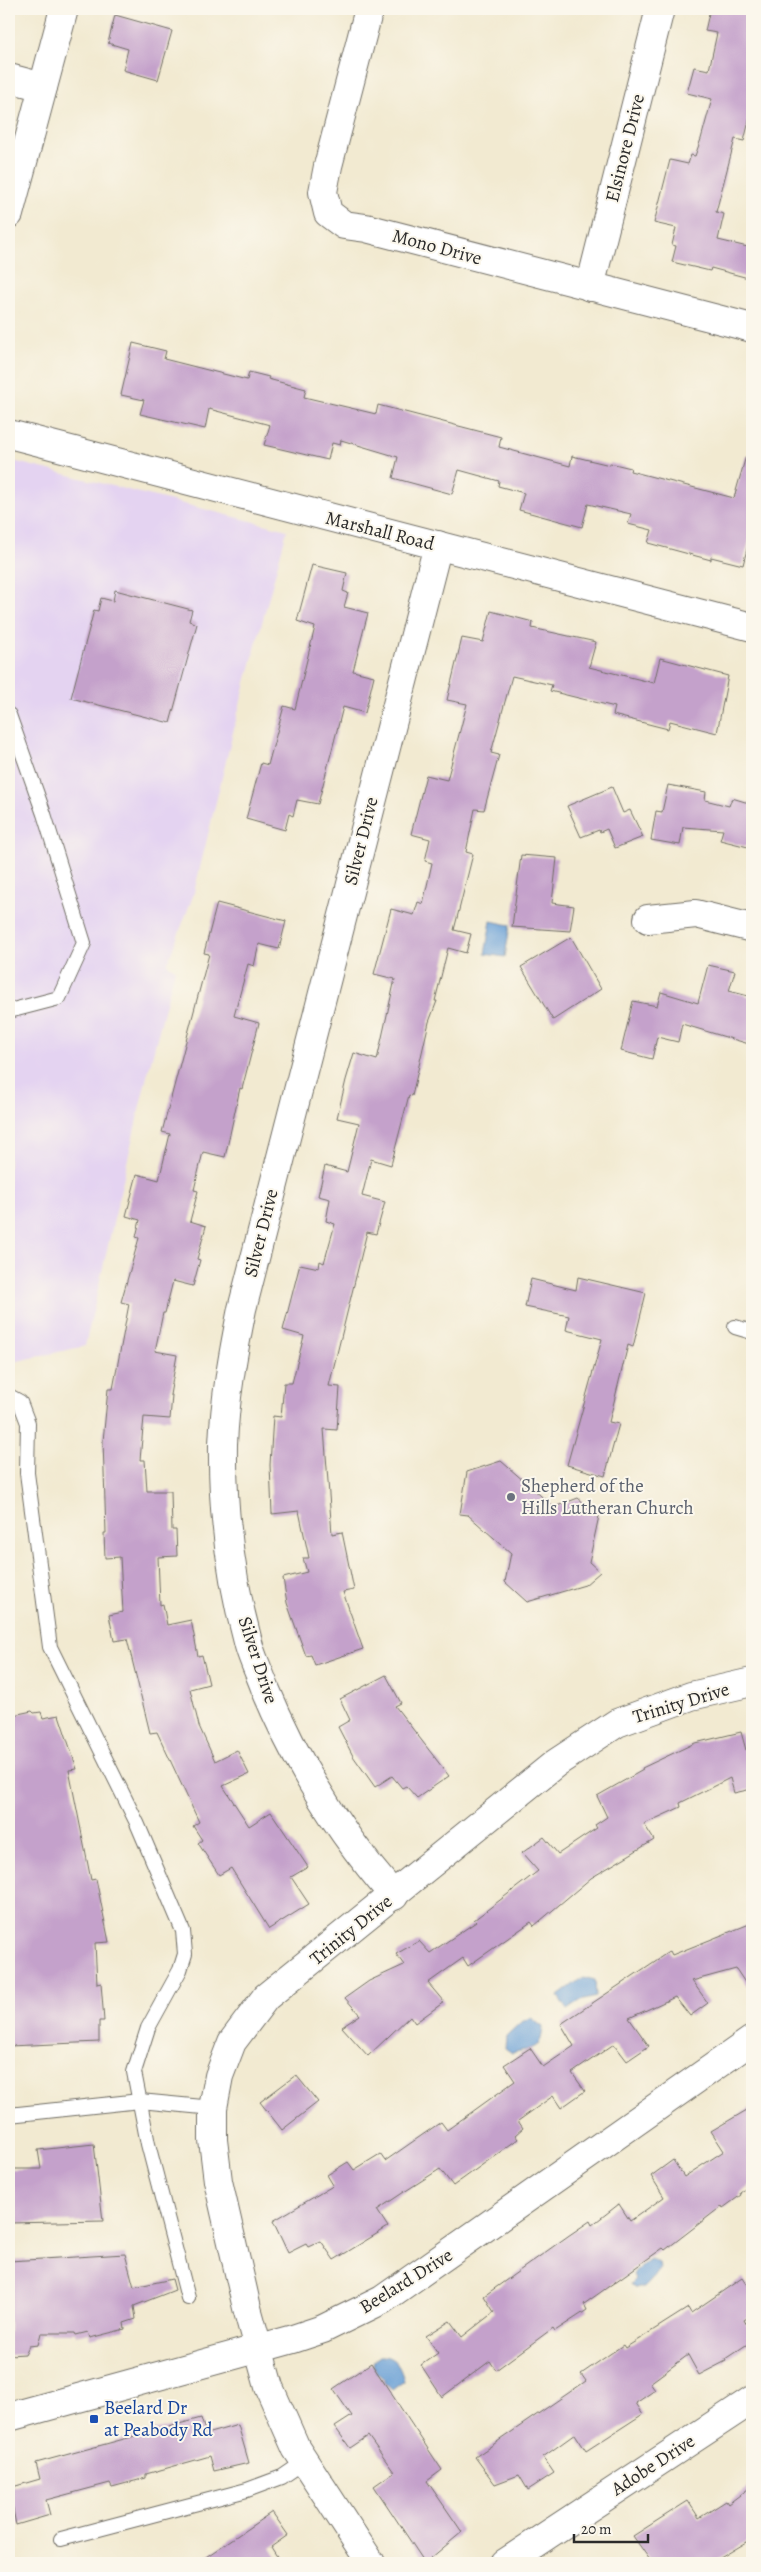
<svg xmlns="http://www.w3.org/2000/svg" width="761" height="2572" font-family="Alegreya,serif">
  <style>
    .built { fill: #e4d3f1 }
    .water { fill: #669ed5; stroke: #486480 }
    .building { fill: #c4a1cb }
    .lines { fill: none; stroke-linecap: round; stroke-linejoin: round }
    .service-casing { stroke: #716e65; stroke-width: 16 }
    .minor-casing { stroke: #716e65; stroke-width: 30 }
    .tertiary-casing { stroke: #716e65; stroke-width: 30 }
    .service { stroke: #fff; stroke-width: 14 }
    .minor { stroke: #fff; stroke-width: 28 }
    .tertiary { stroke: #fff; stroke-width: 28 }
    .worship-dot { fill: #6b7280; stroke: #fbf7ec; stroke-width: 2 }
    .transit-dot { fill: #1a4fb4; stroke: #fbf7ec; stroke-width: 2 }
    .labels { text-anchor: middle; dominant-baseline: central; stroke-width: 4; stroke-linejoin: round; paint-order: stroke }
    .street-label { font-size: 19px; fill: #2b2b2b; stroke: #fbf7ec }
    .worship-label { font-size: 19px; fill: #5b616d; stroke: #fbf7ec; text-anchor: start }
    .transit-label { font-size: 19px; fill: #164399; stroke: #fbf7ec; text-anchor: start }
  </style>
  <rect width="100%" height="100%" fill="#fbf7ec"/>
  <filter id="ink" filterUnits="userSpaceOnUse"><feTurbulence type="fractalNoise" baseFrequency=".02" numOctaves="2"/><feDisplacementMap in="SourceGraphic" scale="10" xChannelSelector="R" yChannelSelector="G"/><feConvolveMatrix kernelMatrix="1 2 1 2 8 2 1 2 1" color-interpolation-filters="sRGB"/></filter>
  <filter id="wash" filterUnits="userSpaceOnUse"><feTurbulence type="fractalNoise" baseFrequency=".0096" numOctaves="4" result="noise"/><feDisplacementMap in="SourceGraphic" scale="20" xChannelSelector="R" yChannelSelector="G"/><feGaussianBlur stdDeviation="1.12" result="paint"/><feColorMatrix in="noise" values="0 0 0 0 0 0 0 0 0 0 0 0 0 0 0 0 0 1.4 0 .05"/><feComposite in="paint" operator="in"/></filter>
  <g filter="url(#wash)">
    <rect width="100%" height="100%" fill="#f2ead1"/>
    <!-- built -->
    <polygon class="built" points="9,460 287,530 238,712 193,896 167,964 175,969 145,1084 85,1346 9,1363"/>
    <!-- water -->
    <g class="water">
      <polygon points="491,921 510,925 505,957 485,954"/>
      <polygon points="583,1977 595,1980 596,1997 580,2001 567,2010 558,1996"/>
      <path d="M531,2018L543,2027C541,2051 534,2047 512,2053L505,2048L506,2036L521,2022Z"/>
      <polygon points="651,2259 659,2263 660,2270 643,2288 634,2288 630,2284 635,2279 633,2274"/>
      <path d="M380,2356C395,2355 401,2368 404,2381L392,2390L384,2382V2378L376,2371L372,2362Z"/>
    </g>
    <g id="blocks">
      <!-- building -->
      <g class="building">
        <polygon points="710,9 738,9 752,12 752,109 744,141 735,139 716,212 724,214 718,240 752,248 752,279 711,268 710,271 672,262 676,246 672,245 676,228 654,223 670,160 688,164 691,155 695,156 701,139 712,99 687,93 694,67 709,70 717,33 705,31"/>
        <polygon points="115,15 172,31 158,80 123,70 128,49 108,43"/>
        <polygon points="133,343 166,351 164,359 247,380 249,372 269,377 268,379 306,389 304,397 376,414 378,405 501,437 499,447 570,466 572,456 610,465 610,463 631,468 630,471 734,498 746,456 752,457 752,529 743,565 711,557 711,560 648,543 652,530 628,524 631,514 588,504 582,527 519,510 524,493 498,486 499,481 459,470 452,494 393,478 398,457 341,440 340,445 332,443 328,460 264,445 270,425 209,409 205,429 140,414 144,400 121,395"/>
        <polygon points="312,565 347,573 343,591 348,593 344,607 368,613 353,671 374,676 365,713 343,707 318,804 297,800 293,816 289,814 285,830 246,819 261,763 268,765 284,706 295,709 315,627 297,621"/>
        <polygon points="115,590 192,610 189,621 197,624 170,723 71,698 94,610 98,611 101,598 113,601"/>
        <polygon points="491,611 533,622 532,628 596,642 589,667 654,683 660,658 728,676 717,733 670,721 668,729 613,715 615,707 550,691 552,685 512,676 491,753 499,755 484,810 475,809 466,852 473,854 454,930 471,934 466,953 448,948 435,1001 437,1001 429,1022 412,1096 409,1095 391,1165 371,1159 362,1196 385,1202 376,1234 367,1232 329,1386 340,1387 337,1430 324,1429 332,1534 342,1532 354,1590 343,1592 363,1649 315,1665 311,1655 306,1656 287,1603 283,1578 307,1572 303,1558 309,1558 299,1511 272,1514 270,1465 273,1416 281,1417 284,1383 292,1383 304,1336 283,1330 300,1264 319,1268 320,1261 324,1263 335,1224 326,1221 330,1199 318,1196 325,1166 347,1172 359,1123 337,1118 346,1080 354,1053 377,1060 395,979 374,974 391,909 414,915 418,902 423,904 432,863 425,861 430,839 411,834 426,775 447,780 467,704 447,700 462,638 483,642"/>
        <polygon points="668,785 706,792 705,800 729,806 732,798 752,804 752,848 720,840 723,830 683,827 680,845 651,840 656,811 662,812"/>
        <polygon points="612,787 623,813 630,810 643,837 615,848 607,829 600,832 599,830 581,837 567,806"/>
        <polygon points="521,855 557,858 552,903 574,906 570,931 512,927"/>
        <polygon points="217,903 286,921 279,949 259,944 254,966 248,964 234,1016 259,1023 242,1089 240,1088 225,1157 203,1152 194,1190 198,1191 190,1221 206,1226 197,1259 200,1260 193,1286 173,1281 165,1313 163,1313 155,1351 177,1355 170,1395 172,1395 170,1419 144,1417 140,1460 145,1460 147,1491 171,1491 172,1530 176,1530 177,1556 158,1557 160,1605 163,1604 167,1625 191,1620 198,1656 202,1655 209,1684 190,1689 199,1726 215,1761 237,1750 249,1774 223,1786 249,1826 271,1812 308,1867 291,1877 309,1904 269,1929 231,1868 219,1875 198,1843 202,1840 193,1826 199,1822 157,1732 150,1733 127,1639 114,1641 109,1615 123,1612 120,1557 105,1558 104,1533 106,1533 103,1441 108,1389 113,1389 129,1304 121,1302 139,1238 136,1237 140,1220 126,1216 137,1174 159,1180 170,1134 162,1132 209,954 204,953"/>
        <polygon points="571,937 601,989 553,1020 521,967"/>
        <polygon points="708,965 735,971 729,991 752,997 752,1032 749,1044 682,1024 678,1042 657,1037 652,1059 621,1051 633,1001 657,1006 661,992 698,1003"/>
        <polygon points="578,1277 646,1293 633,1347 628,1345 609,1422 619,1424 605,1476 567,1465 602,1339 566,1330 569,1316 525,1307 531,1279 576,1290"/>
        <polygon points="501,1461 556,1509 557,1506 578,1498 599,1516 589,1562 600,1572 585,1585 527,1602 505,1582 511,1553 468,1515 460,1514 467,1472"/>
        <polygon points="386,1675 401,1703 395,1706 449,1776 417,1798 406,1786 402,1788 392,1776 375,1787 353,1756 338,1727 350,1720 340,1699"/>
        <polygon points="32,1711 34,1713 41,1712 43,1718 59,1715 77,1769 69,1770 91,1880 96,1879 109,1942 95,1943 97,1984 101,1983 104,2021 99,2021 99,2042 9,2046 9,1716"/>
        <polygon points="741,1732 746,1750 752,1749 752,1789 734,1793 730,1778 680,1803 681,1807 644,1824 654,1840 591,1878 534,1926 531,1922 468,1966 463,1958 428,1983 444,2002 415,2023 410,2016 368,2056 342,2027 360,2015 345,1998 369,1981 404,1965 396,1954 419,1941 430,1953 476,1922 474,1920 538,1871 522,1853 544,1837 558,1854 597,1828 595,1825 607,1817 597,1796 643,1770 642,1768 695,1743"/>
        <polygon points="752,1923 752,1993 736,1969 692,1981 708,2003 690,2016 675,1997 629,2018 649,2046 627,2061 614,2044 572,2073 585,2091 561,2108 553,2096 518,2121 523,2128 515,2135 518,2139 453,2186 440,2169 404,2192 377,2210 388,2227 334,2260 321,2241 308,2247 306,2244 288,2253 273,2221 331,2187 333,2185 327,2175 348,2162 354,2170 380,2154 385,2161 441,2122 447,2130 515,2081 504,2065 530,2048 543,2067 574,2046 561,2024 624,1982 670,1951 672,1955"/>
        <polygon points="296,2075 318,2102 282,2130 260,2102"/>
        <polygon points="752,2107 752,2184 740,2193 741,2195 723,2208 722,2206 665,2250 663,2248 584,2304 587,2310 555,2331 553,2328 496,2370 490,2361 442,2397 421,2365 438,2353 426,2336 450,2321 462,2337 494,2312 484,2296 568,2236 590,2221 592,2225 619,2204 630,2221 664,2197 651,2176 673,2160 684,2177 724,2151 711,2131"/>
        <polygon points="94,2144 103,2221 9,2223 9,2169 41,2169 38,2150"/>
        <polygon points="125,2254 134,2287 172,2279 175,2290 134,2306 136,2319 124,2323 125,2329 90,2338 88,2332 76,2335 75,2333 41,2333 38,2345 29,2346 25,2354 9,2355 9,2261"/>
        <polygon points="742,2278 752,2293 752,2315 744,2320 752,2334 752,2341 725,2359 726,2361 699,2375 688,2355 650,2383 655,2390 636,2403 643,2414 586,2451 575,2434 543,2457 554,2473 528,2490 519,2475 495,2484 475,2457 586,2381 581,2374 623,2345 625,2348 688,2308 691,2313"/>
        <polygon points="371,2363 442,2470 427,2481 462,2532 425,2563 374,2486 394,2472 368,2436 350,2448 335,2427 352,2416 333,2389"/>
        <polygon points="201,2418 206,2434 238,2425 249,2463 214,2471 210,2456 146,2474 146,2478 112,2487 110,2483 46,2500 50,2515 16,2525 9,2488 40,2479 36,2463"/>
        <polygon points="752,2486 752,2539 712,2563 652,2563 633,2536 688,2501 699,2518 726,2501 728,2504"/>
        <polygon points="272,2512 288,2535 271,2547 281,2563 197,2563"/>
      </g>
    </g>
  </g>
  <g filter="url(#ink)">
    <use href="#blocks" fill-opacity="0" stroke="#716e65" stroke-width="1"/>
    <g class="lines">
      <defs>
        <g id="service">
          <polyline points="9,715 44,814 84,943 59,998 9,1011"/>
          <polyline points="735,1327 752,1332"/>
          <polyline points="9,1396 20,1402 28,1423 27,1473 50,1647 137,1823 183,1931 185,1954 180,1970 148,2028 134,2072 148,2144 188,2298"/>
          <polyline points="9,2115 140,2101 213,2108"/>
          <polyline points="61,2539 247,2490 282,2477 304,2462"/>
        </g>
        <g id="minor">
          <polyline points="369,9 328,166 323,192 328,213 344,225 366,228 752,328"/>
          <polyline points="9,78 43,87"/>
          <polyline points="9,214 64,9"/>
          <polyline points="590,287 660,9"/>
          <polyline points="648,919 696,914 752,928"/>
          <path d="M394,1896C340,1834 296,1763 265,1688C260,1674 253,1660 249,1646C231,1580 222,1511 223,1444C225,1398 233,1354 242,1309L438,545"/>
          <polyline points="9,2417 293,2339 323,2329 382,2300 752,2040"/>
          <polyline points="371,2563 296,2448 269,2387 247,2308 218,2181 213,2140 213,2108 219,2076 232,2042 266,1997 556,1763 617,1723 691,1696 752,1682"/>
          <polyline points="505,2563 752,2400"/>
        </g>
        <polyline id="tertiary" points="9,434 752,627"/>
      </defs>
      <!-- service casing -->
      <use href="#service" class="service-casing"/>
      <!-- minor casing -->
      <use href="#minor" class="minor-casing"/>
      <!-- tertiary casing -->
      <use href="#tertiary" class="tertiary-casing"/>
      <!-- service -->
      <use href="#service" class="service"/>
      <!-- minor -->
      <use href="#minor" class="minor"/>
      <!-- tertiary -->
      <use href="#tertiary" class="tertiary"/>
    </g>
  </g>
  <!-- markers -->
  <circle class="worship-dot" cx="511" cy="1497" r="5"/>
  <rect class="transit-dot" x="89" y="2414" width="10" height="10" rx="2.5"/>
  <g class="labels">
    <!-- street labels -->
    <g class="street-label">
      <text transform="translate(625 148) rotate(-76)">Elsinore Drive</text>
      <text transform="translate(437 247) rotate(15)">Mono Drive</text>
      <text transform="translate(380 531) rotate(14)">Marshall Road</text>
      <text transform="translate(361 841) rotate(-76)">Silver Drive</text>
      <text transform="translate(261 1233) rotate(-76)">Silver Drive</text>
      <text transform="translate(258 1660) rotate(72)">Silver Drive</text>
      <text transform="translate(681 1703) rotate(-17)">Trinity Drive</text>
      <text transform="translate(351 1930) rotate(-39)">Trinity Drive</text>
      <text transform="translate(406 2281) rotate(-32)">Beelard Drive</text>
      <text transform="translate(653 2465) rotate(-33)">Adobe Drive</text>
    </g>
    <!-- worship labels -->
    <g class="worship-label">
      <text x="521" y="1486">Shepherd of the<tspan x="521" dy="22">Hills Lutheran Church</tspan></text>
    </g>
    <!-- transit labels -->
    <g class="transit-label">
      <text x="104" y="2408">Beelard Dr<tspan x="104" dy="22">at Peabody Rd</tspan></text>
    </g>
  </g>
  <!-- margin -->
  <rect width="761" height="2572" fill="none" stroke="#fbf7ec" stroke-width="30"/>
  <!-- scale -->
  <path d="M574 2534v8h74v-8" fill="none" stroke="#2b2b2b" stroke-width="2.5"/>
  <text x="581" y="2534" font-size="15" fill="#2b2b2b" stroke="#fbf7ec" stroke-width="4" paint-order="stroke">20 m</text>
</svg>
